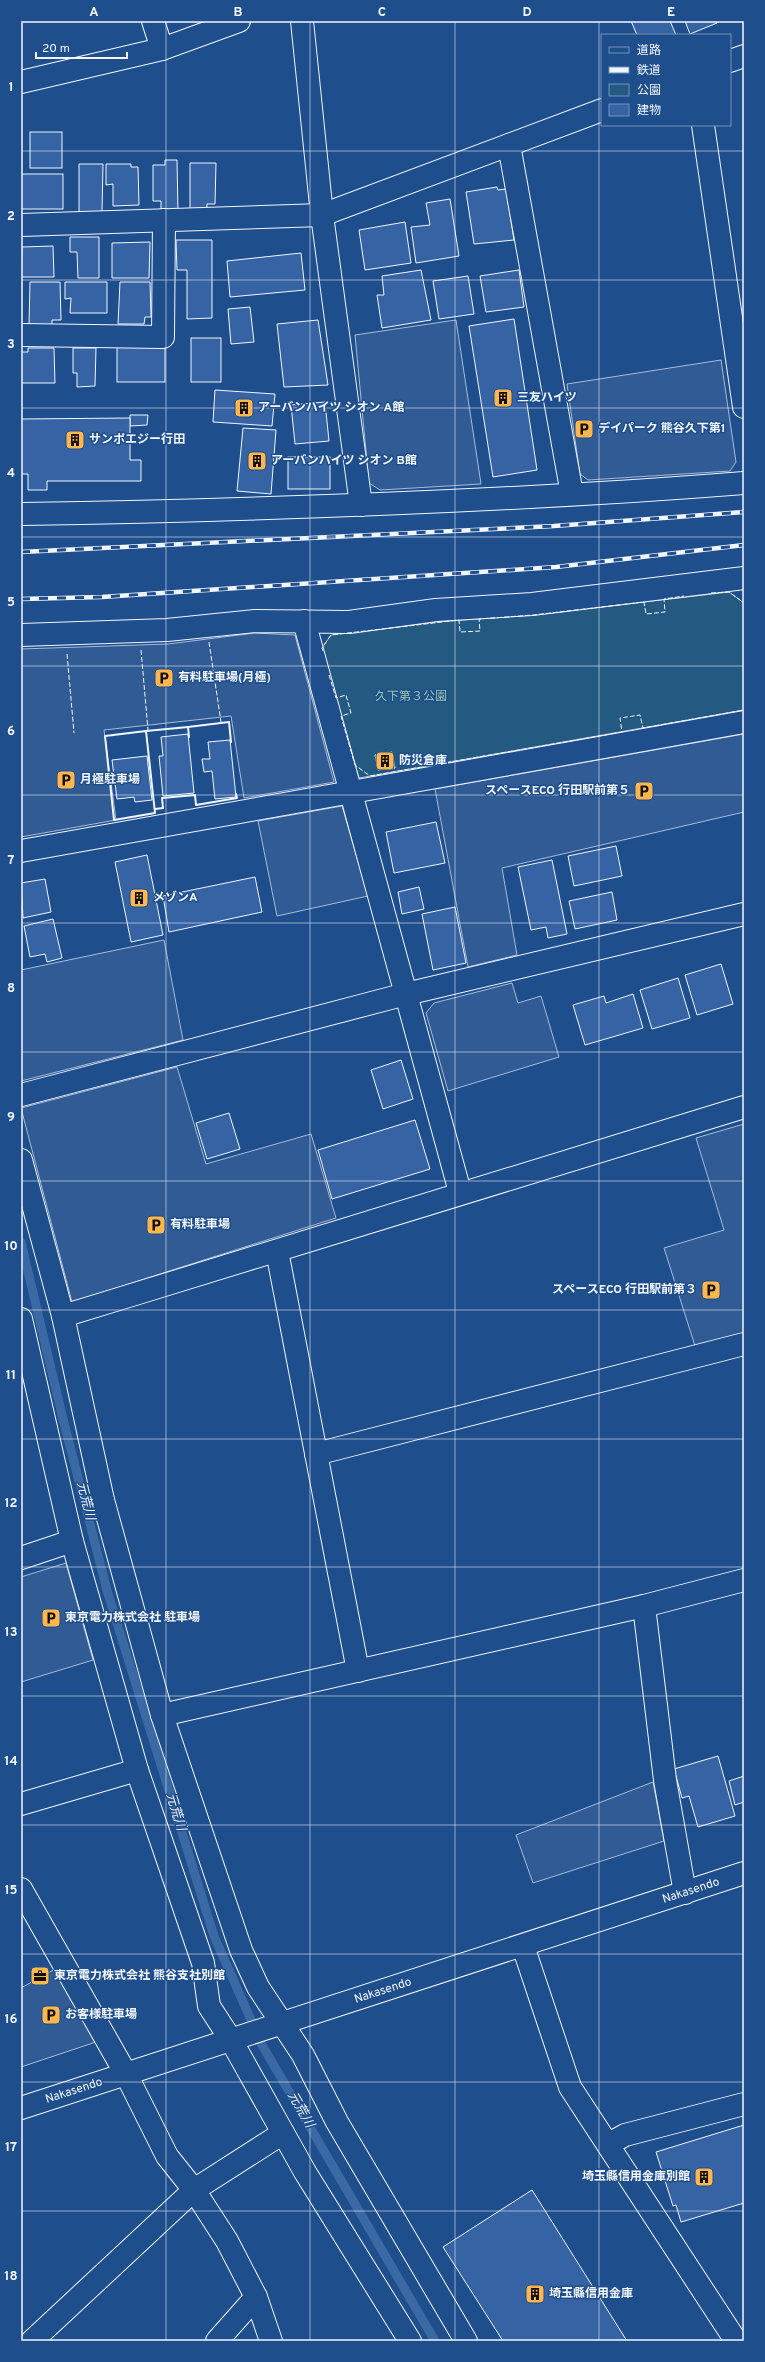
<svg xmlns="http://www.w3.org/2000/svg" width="765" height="2362" font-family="Overpass,'Noto Sans JP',sans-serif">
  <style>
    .green { fill: #245a82; stroke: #a8bbd7 }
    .parking { fill: #305b95; stroke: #a8bbd7 }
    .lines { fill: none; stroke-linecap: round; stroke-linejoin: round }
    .stream { stroke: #3b69a3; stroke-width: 9 }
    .building { fill: #3563a3; stroke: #f2f6ff }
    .minor-casing { stroke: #f2f6ff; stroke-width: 24 }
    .tertiary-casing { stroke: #f2f6ff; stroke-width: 24 }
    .trunk-casing { stroke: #f2f6ff; stroke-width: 24 }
    .minor { stroke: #1f4e8c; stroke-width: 22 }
    .tertiary { stroke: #1f4e8c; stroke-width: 22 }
    .trunk { stroke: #1f4e8c; stroke-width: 22 }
    .rail-casing { stroke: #f2f6ff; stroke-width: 4.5 }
    .rail { stroke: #1f4e8c; stroke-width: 3; stroke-dasharray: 9; stroke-linecap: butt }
    .fence { stroke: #f2f6ff; stroke-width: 1; stroke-dasharray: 5 2; stroke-linecap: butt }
    .wall { stroke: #f2f6ff; stroke-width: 2 }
    .grid { fill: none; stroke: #f2f6ff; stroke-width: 1; stroke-opacity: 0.55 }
    .labels { text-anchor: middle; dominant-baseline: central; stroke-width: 3; stroke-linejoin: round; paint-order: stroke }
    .poi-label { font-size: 12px; font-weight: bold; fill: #f2f6ff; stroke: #1f4e8c; text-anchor: start }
    .park-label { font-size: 12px; fill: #97c8a6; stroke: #1f4e8c }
    .street-label { font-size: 12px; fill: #f2f6ff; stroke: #1f4e8c }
    .water-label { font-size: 13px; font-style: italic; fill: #f2f6ff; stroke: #1f4e8c }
    .neatline { fill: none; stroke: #f2f6ff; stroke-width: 1.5 }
    .grid-label { font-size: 13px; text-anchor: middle; font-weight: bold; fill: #f2f6ff }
  </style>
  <rect width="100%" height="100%" fill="#1f4e8c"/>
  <!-- green -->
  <polygon class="green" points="729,592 744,603 744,710 359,778 322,648 331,635 436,622 533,615"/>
  <!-- parking -->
  <g class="parking">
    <polygon points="456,320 481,484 380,490 369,483 355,335"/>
    <polygon points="721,360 736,462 730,471 588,480 580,474 567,384"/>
    <polygon points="255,633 295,635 334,782 244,798 231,716 104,730 116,820 21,837 21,649 168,644"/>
    <polygon points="744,734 744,812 502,868 517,955 468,967 435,789"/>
    <polygon points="342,806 368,896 277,916 258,821"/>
    <polygon points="164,940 183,1040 21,1081 21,970"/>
    <polygon points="512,983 518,1003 541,996 559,1057 448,1091 426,1013 434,1003"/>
    <polygon points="177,1067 206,1164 311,1134 336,1218 72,1302 21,1108"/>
    <polygon points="744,1124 744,1333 695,1346 664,1248 724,1230 696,1138"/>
    <polygon points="66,1563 93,1660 21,1682 21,1577"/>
    <polygon points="653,1782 664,1841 533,1883 516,1835"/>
    <polygon points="55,1969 96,2042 21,2067 21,1988"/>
  </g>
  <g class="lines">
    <!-- stream -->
    <polyline class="stream" points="21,1242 63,1419 108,1594 214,1936 262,2045 435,2341"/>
  </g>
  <!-- building -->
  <g class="building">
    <polygon points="631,21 670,21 676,35 637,35"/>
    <polygon points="685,21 716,21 717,23 690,34"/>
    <rect x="30" y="132" width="32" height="36"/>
    <polygon points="165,160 177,160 178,212 161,212 161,201 153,201 153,165 165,165"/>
    <polygon points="190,163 216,163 215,204 207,204 207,213 190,213"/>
    <polygon points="79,164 103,164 102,212 79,213"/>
    <polygon points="106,164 131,164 131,167 138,167 139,205 113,206 113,184 106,185"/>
    <rect x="21" y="174" width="42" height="35"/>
    <polygon points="497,187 498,190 506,189 514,240 474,244 466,192"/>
    <polygon points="450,199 459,256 416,263 411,227 430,225 426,203"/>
    <polygon points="405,222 411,263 365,270 359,230"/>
    <polygon points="70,237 99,237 99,278 78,278 77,252 70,252"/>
    <polygon points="176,240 212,240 212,318 187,319 187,270 177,270"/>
    <polygon points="150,242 149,278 112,278 112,243"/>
    <polygon points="53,246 54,277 21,277 22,247"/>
    <polygon points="301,253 305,290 230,297 227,261"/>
    <polygon points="421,270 431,320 382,328 377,295 384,295 382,276"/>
    <polygon points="519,270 524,307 486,312 480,276"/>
    <polygon points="468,276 474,314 439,319 433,281"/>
    <polygon points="30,282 60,282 61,320 52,320 52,325 29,325"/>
    <polygon points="65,282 107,282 107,313 70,313 71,298 65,299"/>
    <polygon points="120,282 150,282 151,317 145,317 144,324 118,324"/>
    <polygon points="250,307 254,342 231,344 228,309"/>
    <polygon points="514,319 537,470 493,477 469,326"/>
    <polygon points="318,320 328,385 284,387 277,324"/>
    <rect x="191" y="338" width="30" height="44"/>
    <rect x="117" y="346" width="48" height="36"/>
    <polygon points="28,348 54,348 55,383 21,383 21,352 28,352"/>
    <polygon points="73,348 96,348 95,386 77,387 77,373 73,373"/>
    <polygon points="215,390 275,394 272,426 213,422"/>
    <polygon points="325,402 329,441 295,444 291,405"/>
    <polygon points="130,415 148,415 147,425 130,426"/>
    <polygon points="130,418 130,460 141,460 141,481 47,481 47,490 28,490 28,474 21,474 21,419"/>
    <polygon points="243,428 276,430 271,494 237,491"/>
    <rect x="288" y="457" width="42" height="32"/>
    <polygon points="188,734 194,793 163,796 159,756 163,756 161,737"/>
    <polygon points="230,740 236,797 215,799 212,771 204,772 202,759 210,759 208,742"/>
    <polygon points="392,752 395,768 378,770 375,755"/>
    <polygon points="147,756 152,800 135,802 134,797 117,799 112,760"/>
    <polygon points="436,822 445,863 394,873 386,832"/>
    <polygon points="616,846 622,876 574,886 568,856"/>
    <polygon points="147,855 163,935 131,942 115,862"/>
    <polygon points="552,860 567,934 548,938 546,927 531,930 518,867"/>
    <polygon points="255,877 262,912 169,932 163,896"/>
    <polygon points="45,879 51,912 23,918 21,883"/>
    <polygon points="419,887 424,909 402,914 398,892"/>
    <polygon points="612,892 617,920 575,929 569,901"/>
    <polygon points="455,907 466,963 433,970 422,914"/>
    <polygon points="53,919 62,958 47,962 45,954 30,957 24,926"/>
    <polygon points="721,964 733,1004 697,1015 685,975"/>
    <polygon points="678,978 690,1018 652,1029 640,990"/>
    <polygon points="633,994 643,1028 585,1045 573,1005 604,996 606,1003"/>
    <polygon points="401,1060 413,1099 383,1109 371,1070"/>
    <polygon points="229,1113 240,1149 207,1159 196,1123"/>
    <polygon points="415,1120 430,1169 332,1199 318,1150"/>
    <polygon points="718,1756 735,1816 698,1827 689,1796 682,1798 674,1769"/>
    <polygon points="744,1776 744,1802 735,1805 729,1781"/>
    <polygon points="744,2125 744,2203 681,2222 676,2205 673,2206 656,2152"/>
    <polygon points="532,2190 627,2341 503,2341 443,2247"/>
  </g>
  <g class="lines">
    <defs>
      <g id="minor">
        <polyline points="153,21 162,49"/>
        <polyline points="302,21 322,215 361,505"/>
        <polyline points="730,61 744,56"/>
        <polyline points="703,125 744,407"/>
        <polyline points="509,145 572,494"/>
        <polyline points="21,225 322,215 602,110"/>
        <polyline points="21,335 163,337 164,220"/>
        <path d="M21,514C262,510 503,502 744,483"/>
        <polyline points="304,621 460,1192"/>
        <polyline points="21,635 167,630 255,621 349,622 436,610 532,604 744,578"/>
        <polyline points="21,851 744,722"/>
        <polyline points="21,1095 406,994 744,914"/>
        <polyline points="21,1160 63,1316 103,1500 162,1715 241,1950 258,1987 303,2055 337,2122 466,2341"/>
        <polyline points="277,1251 358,1671"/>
        <path d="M63,1316C290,1247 516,1175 744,1107"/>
        <polyline points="21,1319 72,1541 137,1770 203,1963 209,2006 231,2040 305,2172 410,2341"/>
        <polyline points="316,1454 744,1344"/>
        <polyline points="21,1558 72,1541"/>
        <polyline points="644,1606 665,1780 685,1893"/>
        <polyline points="162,1715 644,1606 744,1580"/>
        <polyline points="21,1804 137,1770"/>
        <polyline points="21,1889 126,2074 167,2156 194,2190 227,2241 256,2297 271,2341"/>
        <polyline points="523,1946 570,2087 736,2341"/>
        <polyline points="609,2144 625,2135 744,2104"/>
        <polyline points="32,2341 194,2190 283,2133"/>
        <polyline points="217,2341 256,2297"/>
      </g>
      <polyline id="tertiary" points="21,82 162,49 239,21"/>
      <polyline id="trunk" points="21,2108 744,1873"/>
    </defs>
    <!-- minor casing -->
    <use href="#minor" class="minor-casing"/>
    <!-- tertiary casing -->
    <use href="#tertiary" class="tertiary-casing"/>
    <!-- trunk casing -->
    <use href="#trunk" class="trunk-casing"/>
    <!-- minor -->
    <use href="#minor" class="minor"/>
    <!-- tertiary -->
    <use href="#tertiary" class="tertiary"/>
    <!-- trunk -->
    <use href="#trunk" class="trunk"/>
    <defs>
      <g id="rail">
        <polyline points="21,552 554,526 744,512"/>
        <polyline points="21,599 102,597 556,567 744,545"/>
      </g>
    </defs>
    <!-- rail casing -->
    <use href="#rail" class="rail-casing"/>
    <!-- rail -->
    <use href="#rail" class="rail"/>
    <!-- fence -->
    <g class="fence">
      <polyline points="711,593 729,592 744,603"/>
      <polyline points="209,642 221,722"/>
      <polyline points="141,650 148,730"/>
      <polyline points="323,651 322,648 331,635 459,620 460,632 480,631 479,619 533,615 644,602 646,614 665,612 664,599 684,596"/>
      <polyline points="67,654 74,733"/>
      <polyline points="329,675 336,698 346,695 351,713 341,716 355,765 370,776 622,732 620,718 640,715 643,728 744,710"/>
    </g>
    <!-- wall -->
    <g class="wall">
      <polygon points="146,731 155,813 114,820 105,736"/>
      <polyline points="146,731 188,727"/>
      <polyline points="189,737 188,727 229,722 231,742"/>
      <polyline points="155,809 163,808 162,798 195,795 196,805 237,798 236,794"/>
    </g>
  </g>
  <!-- grid -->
  <path class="grid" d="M166,21V2341M310,21V2341M455,21V2341M599,21V2341M21,151H744M21,280H744M21,408H744M21,537H744M21,666H744M21,795H744M21,923H744M21,1052H744M21,1181H744M21,1310H744M21,1439H744M21,1567H744M21,1696H744M21,1825H744M21,1954H744M21,2082H744M21,2211H744"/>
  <!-- icons -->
  <defs>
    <symbol id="building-square" viewBox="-11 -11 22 22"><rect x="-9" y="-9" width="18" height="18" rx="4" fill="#ffb74d" stroke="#1f4e8c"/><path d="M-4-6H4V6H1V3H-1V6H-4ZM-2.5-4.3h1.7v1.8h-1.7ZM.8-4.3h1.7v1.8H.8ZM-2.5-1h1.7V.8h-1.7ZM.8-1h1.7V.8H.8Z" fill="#111"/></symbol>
    <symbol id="parking-square" viewBox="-11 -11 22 22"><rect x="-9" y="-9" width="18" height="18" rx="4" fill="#ffb74d" stroke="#1f4e8c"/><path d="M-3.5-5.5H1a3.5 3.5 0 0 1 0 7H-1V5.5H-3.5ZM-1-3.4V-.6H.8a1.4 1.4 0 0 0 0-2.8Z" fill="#111"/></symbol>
    <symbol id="office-square" viewBox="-11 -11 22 22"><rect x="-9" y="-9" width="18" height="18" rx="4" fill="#ffb74d" stroke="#1f4e8c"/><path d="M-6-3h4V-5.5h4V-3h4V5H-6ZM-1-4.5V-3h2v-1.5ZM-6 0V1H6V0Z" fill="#111"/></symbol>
  </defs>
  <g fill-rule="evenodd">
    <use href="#building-square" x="492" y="387" width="22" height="22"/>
    <use href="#building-square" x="233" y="397" width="22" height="22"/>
    <use href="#parking-square" x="573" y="418" width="22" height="22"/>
    <use href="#building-square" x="64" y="429" width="22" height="22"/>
    <use href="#building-square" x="246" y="450" width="22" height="22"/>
    <use href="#parking-square" x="153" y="667" width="22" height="22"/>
    <use href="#building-square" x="374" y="750" width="22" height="22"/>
    <use href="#parking-square" x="55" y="769" width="22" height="22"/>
    <use href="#parking-square" x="633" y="780" width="22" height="22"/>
    <use href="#building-square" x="128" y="887" width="22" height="22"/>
    <use href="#parking-square" x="145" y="1214" width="22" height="22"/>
    <use href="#parking-square" x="700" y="1279" width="22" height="22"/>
    <use href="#parking-square" x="40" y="1607" width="22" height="22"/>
    <use href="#office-square" x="29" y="1965" width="22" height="22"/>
    <use href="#parking-square" x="40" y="2004" width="22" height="22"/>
    <use href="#building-square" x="693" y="2166" width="22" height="22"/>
    <use href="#building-square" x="524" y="2283" width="22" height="22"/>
  </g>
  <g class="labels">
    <!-- poi labels -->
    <g class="poi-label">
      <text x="517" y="398">三友ハイツ</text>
      <text x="258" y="408">アーバンハイツ シオン A館</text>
      <text x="598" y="429">デイパーク 熊谷久下第1</text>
      <text x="89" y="440">サンポエジー行田</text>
      <text x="271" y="461">アーバンハイツ シオン B館</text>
      <text x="178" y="678">有料駐車場(月極)</text>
      <text x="399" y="761">防災倉庫</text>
      <text x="80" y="780">月極駐車場</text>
      <text x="630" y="791" text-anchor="end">スペースECO 行田駅前第５</text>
      <text x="153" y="898">メゾンA</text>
      <text x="170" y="1225">有料駐車場</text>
      <text x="697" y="1290" text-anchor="end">スペースECO 行田駅前第３</text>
      <text x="65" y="1618">東京電力株式会社 駐車場</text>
      <text x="54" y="1976">東京電力株式会社 熊谷支社別館</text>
      <text x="65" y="2015">お客様駐車場</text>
      <text x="690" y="2177" text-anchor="end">埼玉縣信用金庫別館</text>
      <text x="549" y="2294">埼玉縣信用金庫</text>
    </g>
    <!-- park labels -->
    <g class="park-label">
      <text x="411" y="697">久下第３公園</text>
    </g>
    <!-- street labels -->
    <g class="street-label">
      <text transform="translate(691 1891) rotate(-18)">Nakasendo</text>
      <text transform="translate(383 1991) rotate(-18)">Nakasendo</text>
      <text transform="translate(74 2091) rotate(-18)">Nakasendo</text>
    </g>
    <!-- water labels -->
    <g class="water-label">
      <text transform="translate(85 1501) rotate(76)">元荒川</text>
      <text transform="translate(175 1812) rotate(73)">元荒川</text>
      <text transform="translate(300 2110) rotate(60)">元荒川</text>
    </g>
  </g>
  <!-- border -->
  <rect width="765" height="2362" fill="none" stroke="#1f4e8c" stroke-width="44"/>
  <!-- legend -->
  <rect x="601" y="34" width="130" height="92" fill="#1f4e8c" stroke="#7391ba"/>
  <rect x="609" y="47" width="20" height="6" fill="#1f4e8c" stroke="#7391ba"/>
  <text x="637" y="54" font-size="12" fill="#f2f6ff">道路</text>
  <rect x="609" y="67" width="20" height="6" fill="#f2f6ff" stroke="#7391ba"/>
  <text x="637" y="74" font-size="12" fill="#f2f6ff">鉄道</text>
  <rect x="609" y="84" width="20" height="12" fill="#245a82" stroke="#7391ba"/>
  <text x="637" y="94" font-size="12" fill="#f2f6ff">公園</text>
  <rect x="609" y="104" width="20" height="12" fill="#3563a3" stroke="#7391ba"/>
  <text x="637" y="114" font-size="12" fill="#f2f6ff">建物</text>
  <!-- scale -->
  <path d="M36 52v6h91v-6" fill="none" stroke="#f2f6ff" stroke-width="2"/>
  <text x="42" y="52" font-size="12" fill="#f2f6ff" stroke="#1f4e8c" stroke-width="3" paint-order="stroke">20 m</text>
  <rect x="22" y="22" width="721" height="2318" class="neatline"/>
  <g class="grid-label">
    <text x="94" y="16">A</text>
    <text x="238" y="16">B</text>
    <text x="382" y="16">C</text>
    <text x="527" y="16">D</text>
    <text x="671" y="16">E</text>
    <text x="11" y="91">1</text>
    <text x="11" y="220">2</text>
    <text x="11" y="348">3</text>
    <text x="11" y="477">4</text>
    <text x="11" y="606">5</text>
    <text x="11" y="735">6</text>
    <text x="11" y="864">7</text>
    <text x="11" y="992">8</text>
    <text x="11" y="1121">9</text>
    <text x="11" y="1250">10</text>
    <text x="11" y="1379">11</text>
    <text x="11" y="1507">12</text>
    <text x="11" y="1636">13</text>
    <text x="11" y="1765">14</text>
    <text x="11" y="1894">15</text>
    <text x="11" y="2023">16</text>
    <text x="11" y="2151">17</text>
    <text x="11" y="2280">18</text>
  </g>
</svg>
